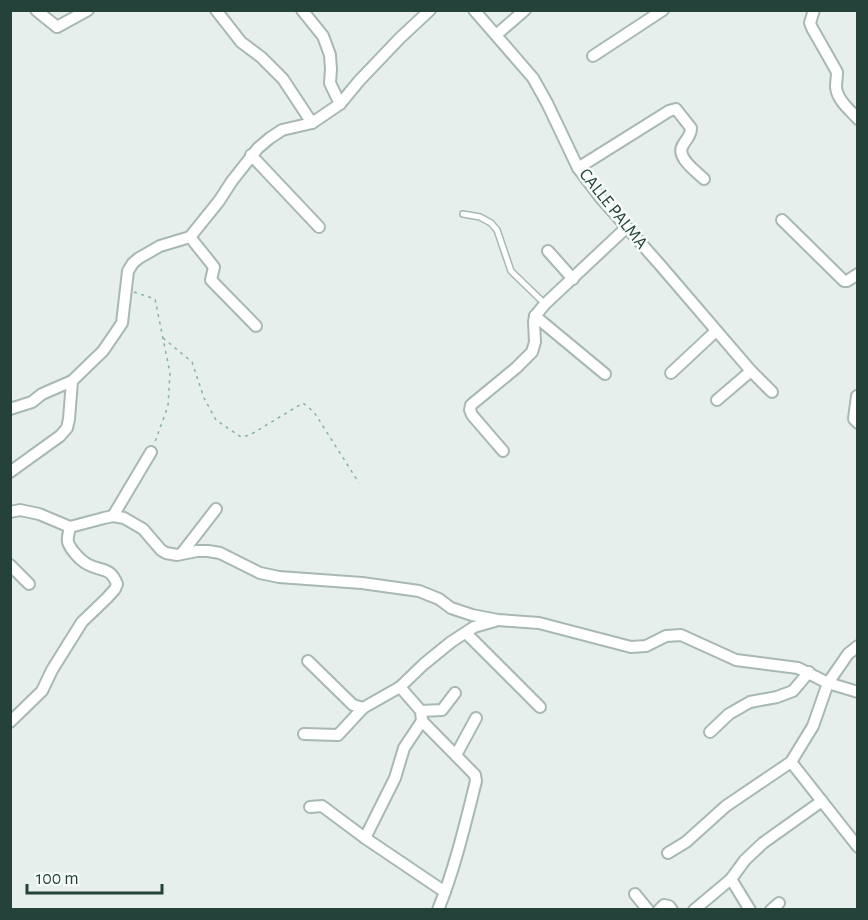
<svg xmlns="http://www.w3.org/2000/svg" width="868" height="920" font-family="'Alegreya Sans',sans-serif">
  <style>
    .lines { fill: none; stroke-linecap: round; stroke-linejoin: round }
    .service-casing { stroke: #a8b8b2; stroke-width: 8 }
    .minor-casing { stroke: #a8b8b2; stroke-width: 14 }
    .path { stroke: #86b3a5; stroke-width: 1.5; stroke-dasharray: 3 4.5; stroke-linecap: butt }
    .service { stroke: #fff; stroke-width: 5 }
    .minor { stroke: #fff; stroke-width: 10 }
    .labels { text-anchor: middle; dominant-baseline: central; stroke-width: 5; stroke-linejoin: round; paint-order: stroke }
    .street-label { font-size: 18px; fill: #24423a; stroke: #f7fbf9 }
  </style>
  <rect width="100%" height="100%" fill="#e6efeb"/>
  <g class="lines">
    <defs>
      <polyline id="service" points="463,214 480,217 491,223 497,230 511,271 545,304"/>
      <g id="minor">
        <polyline points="36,10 57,27 88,10"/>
        <polyline points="216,10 241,42 261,57 283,79 312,123"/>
        <polyline points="302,10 323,36 330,55 331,69 330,83 340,104"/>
        <polyline points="474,10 533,78 547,103 578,168 600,197 661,266 751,371 772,392"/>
        <path d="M814,10L810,23L812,28L837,72C837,77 836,82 836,87C837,100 850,110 858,119"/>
        <polyline points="496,35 525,10"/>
        <polyline points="593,56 663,10"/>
        <polyline points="251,155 319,227"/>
        <path d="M578,168L669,111L676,109L691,128C691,136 687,138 683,145C675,157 696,171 704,179"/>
        <polyline points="782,220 844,281 847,281 858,274"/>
        <polyline points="190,237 214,267 211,280 256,326"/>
        <polyline points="548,251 573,279"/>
        <polyline points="535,316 605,374"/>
        <polyline points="671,373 716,331"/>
        <polyline points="857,396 854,419 858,423"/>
        <polyline points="717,400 751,371"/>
        <polyline points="10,409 32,402 42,394 72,381"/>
        <polyline points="503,451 472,415 470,410 471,405 516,368 532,352 535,342 534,322 535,316 545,304 626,228"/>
        <polyline points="10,472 60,436 67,428 69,419 72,381 103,351 116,332 122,323 128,271 133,263 139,258 160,246 190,237 219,201 232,181 258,148 270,138 282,130 312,123 340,104 359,81 400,38 430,10"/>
        <polyline points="10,512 20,510 39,514 70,527 104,518 113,516 124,518 143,529 161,550 166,553 177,555 197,551 208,551 220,553 260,573 279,577 362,583 419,591 439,599 451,608 472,615 498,620 539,623 631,647 646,646 666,636 681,635 736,660 798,668 828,683 858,692"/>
        <polyline points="113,516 151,452"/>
        <polyline points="182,553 216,509"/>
        <polyline points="10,565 29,584"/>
        <polyline points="466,633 540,707"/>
        <polyline points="308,661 353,705 363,708"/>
        <polyline points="421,711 442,710 455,693"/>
        <path d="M10,722L42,691L52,670L82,622L107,598L115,589L117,584C110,566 101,572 87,564C80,560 70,549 68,542C67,538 69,532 70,527"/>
        <polyline points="710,732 729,714 750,702 777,697 793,691 809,672"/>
        <polyline points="304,734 338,735 363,708 400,687"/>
        <polyline points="456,755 476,718"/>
        <polyline points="791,762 858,847"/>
        <polyline points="310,807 322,806 365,838 445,892"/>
        <polyline points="365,838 395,778 404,748 422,721"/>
        <polyline points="668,853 686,842 726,806 791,762 813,726 828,683 848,654 858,646"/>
        <polyline points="731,879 750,910"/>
        <polyline points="635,894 648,910"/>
        <path d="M438,910C455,868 465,825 476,781L475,775L422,721L421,711L400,687L424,664L451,642L474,627L495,621"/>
        <polyline points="659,910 664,905 669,906 672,910"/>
        <polyline points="694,910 731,879 745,860 763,843 822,801"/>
        <polyline points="771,910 779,903"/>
      </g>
    </defs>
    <!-- service casing -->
    <use href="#service" class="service-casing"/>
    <!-- minor casing -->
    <use href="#minor" class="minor-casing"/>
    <!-- path -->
    <g class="path">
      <polyline points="134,292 155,299 170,373 168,406 155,442"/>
      <polyline points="163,338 192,362 204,398 216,420 241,437 250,435 303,403 314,412 359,483"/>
    </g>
    <!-- service -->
    <use href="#service" class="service"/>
    <!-- minor -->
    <use href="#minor" class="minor"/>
  </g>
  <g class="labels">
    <!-- street labels -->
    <g class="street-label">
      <text transform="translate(613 209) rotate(51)">CALLE PALMA</text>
    </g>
  </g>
  <!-- border -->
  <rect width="868" height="920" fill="none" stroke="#24423a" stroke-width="24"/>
  <!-- scale -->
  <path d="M27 884v9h135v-9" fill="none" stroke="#24423a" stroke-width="3"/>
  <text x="36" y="884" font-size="18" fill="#24423a" stroke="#f7fbf9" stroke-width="4.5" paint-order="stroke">100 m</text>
</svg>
